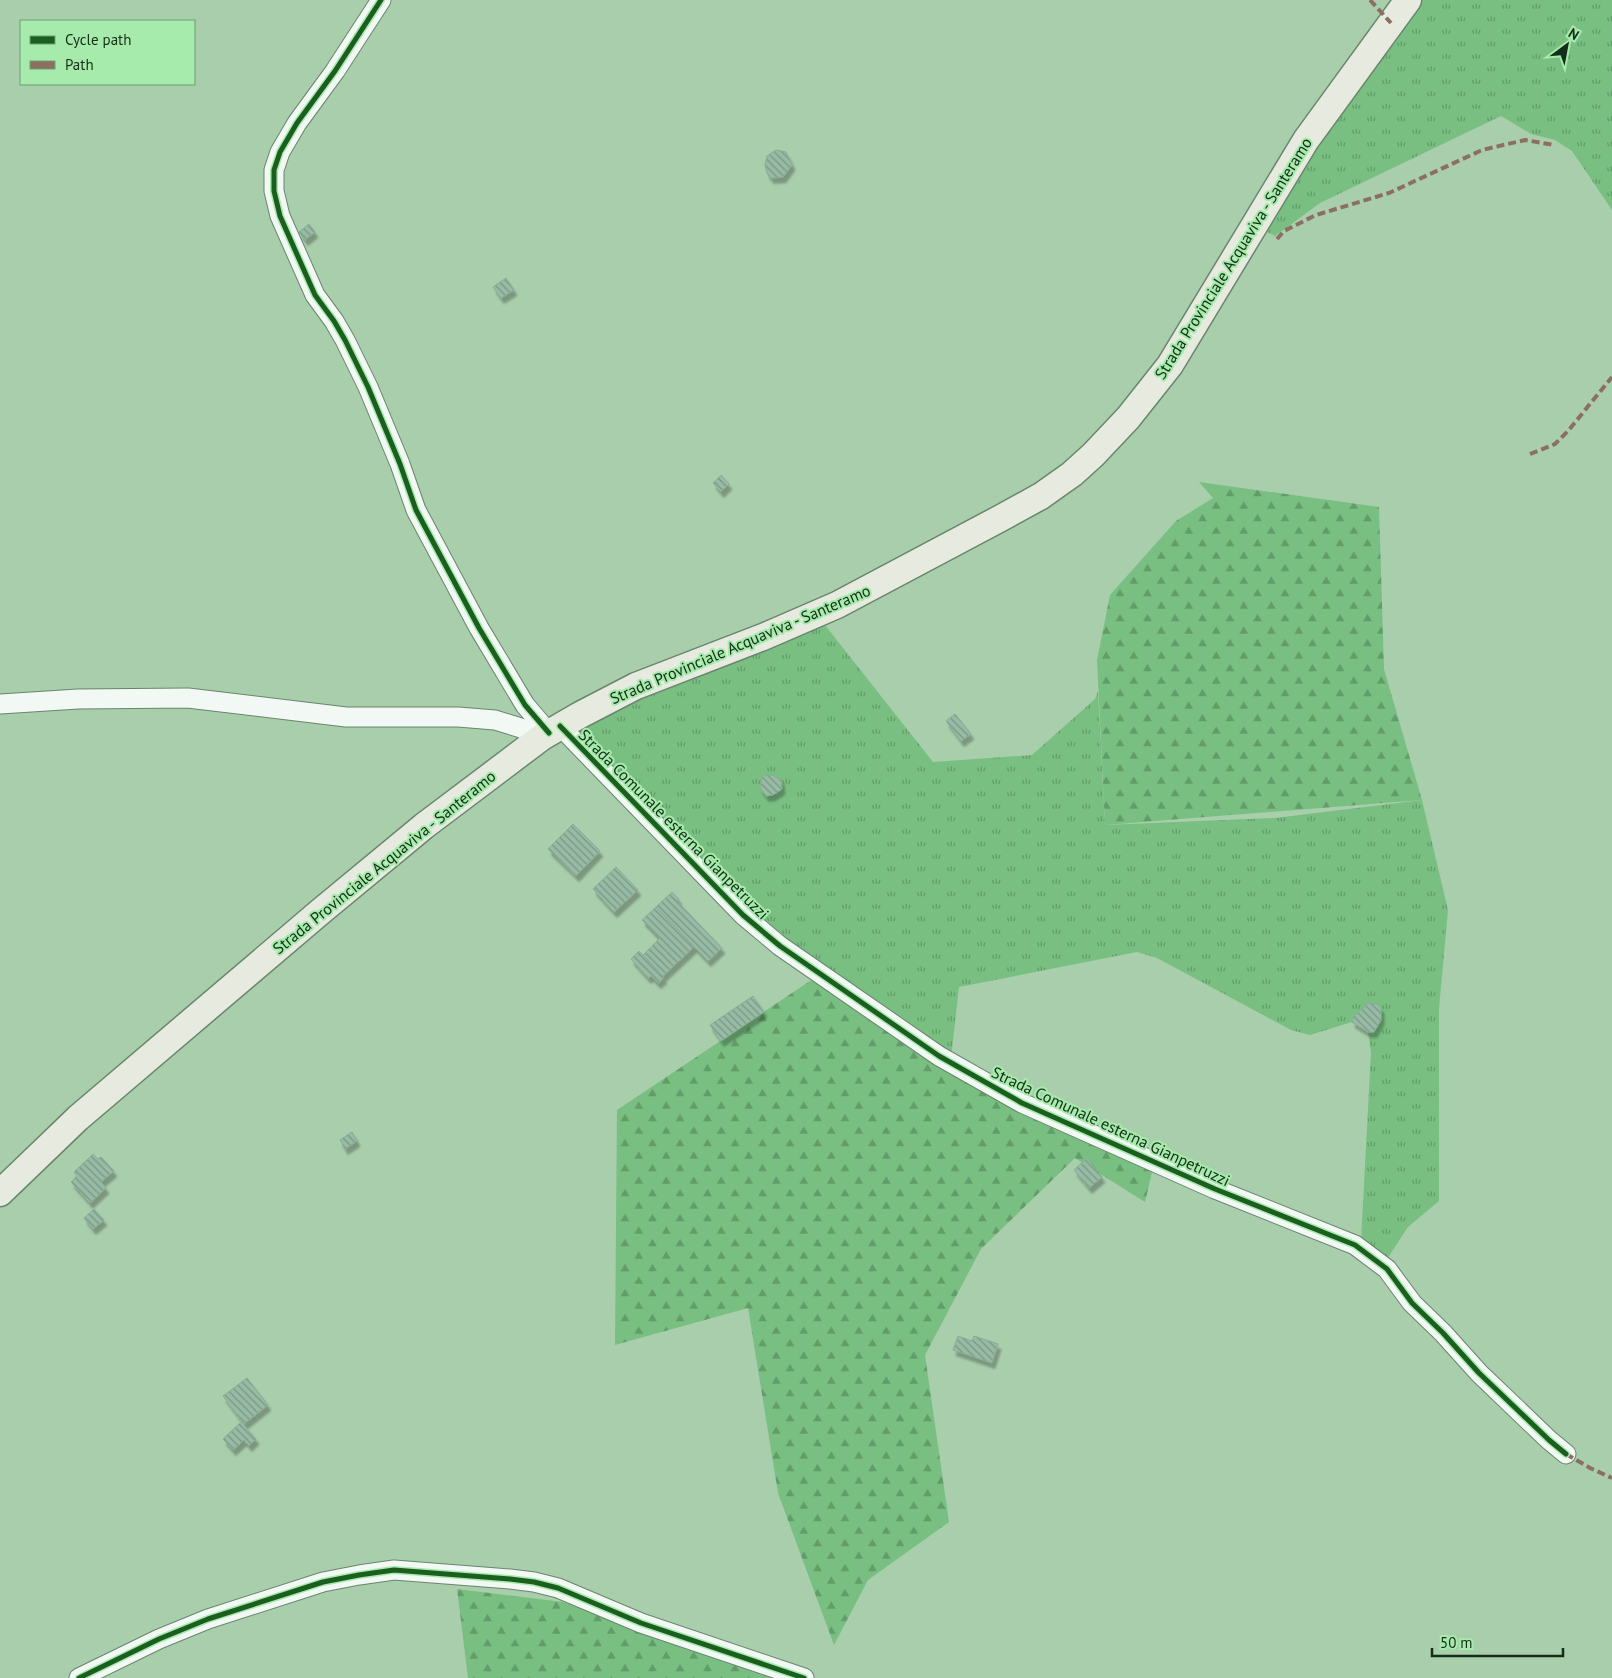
<svg xmlns="http://www.w3.org/2000/svg" width="1612" height="1678" font-family="'PT Sans',sans-serif">
  <style>
    .grass { fill: url(#grass-tufts) }
    .forest { fill: url(#forest-firs) }
    .building { fill: url(#building-back-hatch); stroke: #89ac96; filter: url(#shadow) }
    .lines { fill: none; stroke-linecap: round; stroke-linejoin: round }
    .street-casing { stroke: #69866c; stroke-width: 21 }
    .secondary-casing { stroke: #69866c; stroke-width: 29 }
    .street { stroke: #f2f8f3; stroke-width: 19 }
    .secondary { stroke: #e6eadf; stroke-width: 26 }
    .quiet { stroke: #8d6e63; stroke-width: 4; stroke-dasharray: 8 4; stroke-linecap: butt }
    .cycleway-casing { stroke: #a6eaac; stroke-width: 8 }
    .cycleway { stroke: #1b5e20; stroke-width: 5 }
    .labels { text-anchor: middle; dominant-baseline: central; stroke-width: 4; stroke-linejoin: round; paint-order: stroke }
    .street-label { font-size: 16px; fill: #142f17; stroke: #a6eaac }
  </style>
  <defs>
    <pattern id="grass-tufts" width="24" height="20" patternUnits="userSpaceOnUse" patternTransform="scale(1.25)"><rect width="24" height="20" fill="#79bf82"/><path d="M3 7l-1-3M5 7V3M7 7l1-3M15 17l-1-3M17 17v-4M19 17l1-3" fill="none" stroke="#629c69"/></pattern>
    <pattern id="forest-firs" width="22" height="20" patternUnits="userSpaceOnUse" patternTransform="scale(1.25)"><rect width="22" height="20" fill="#79bf82"/><path d="M5 1l3.5 6h-7zM16 11l3.5 6h-7z" fill="#629c69"/></pattern>
    <pattern id="building-back-hatch" width="6" height="6" patternUnits="userSpaceOnUse" patternTransform="scale(1.25)"><rect width="6" height="6" fill="#97bba5"/><path d="M-1 5l2 2M0 0l6 6M5-1l2 2" fill="none" stroke="#7a9885"/></pattern>
    <filter id="shadow"><feDropShadow dx="3" dy="5.5" stdDeviation="1" flood-color="#0004"/></filter>
  </defs>
  <rect width="100%" height="100%" fill="#a9ceac"/>
  <!-- grass -->
  <g class="grass">
    <polygon points="1417,0 1612,0 1612,210 1572,151 1555,140 1531,134 1501,116 1320,203 1275,236 1259,228"/>
    <polygon points="821,620 933,762 1032,755 1095,699 1098,691 1105,825 1275,818 1422,800 1448,910 1439,1009 1439,1201 1408,1227 1387,1259 1361,1241 1371,1052 1368,1032 1352,1022 1310,1035 1291,1030 1157,958 1137,952 959,987 950,1068 816,977 572,726"/>
  </g>
  <!-- forest -->
  <g class="forest">
    <polygon points="1199,482 1379,507 1384,669 1422,800 1105,825 1097,660 1110,595 1176,521 1213,498"/>
    <polygon points="816,977 950,1068 1154,1164 1145,1202 1075,1158 981,1249 925,1355 949,1522 868,1580 834,1645 778,1493 748,1308 615,1345 617,1110"/>
    <polygon points="457,1589 563,1602 771,1678 468,1678"/>
  </g>
  <!-- building -->
  <g class="building">
    <polygon points="776,150 786,152 792,165 783,177 771,178 767,173 765,165 767,156"/>
    <polygon points="309,224 315,232 305,240 299,232"/>
    <polygon points="506,278 514,290 501,298 493,287"/>
    <polygon points="721,475 729,484 721,492 713,483"/>
    <polygon points="955,714 971,734 961,741 946,721"/>
    <polygon points="772,775 781,780 782,789 773,795 766,796 760,788 761,781 763,776"/>
    <polygon points="573,824 600,851 576,876 548,849"/>
    <polygon points="616,867 638,890 614,912 593,889"/>
    <polygon points="672,892 679,899 677,901 722,948 708,961 656,907"/>
    <polygon points="656,907 694,947 663,976 643,955 660,938 642,920"/>
    <polygon points="639,951 664,978 658,983 651,976 648,978 631,959"/>
    <polygon points="753,996 764,1012 721,1041 710,1025"/>
    <polygon points="1369,1003 1377,1004 1381,1008 1381,1020 1374,1032 1368,1032 1352,1022 1354,1016"/>
    <polygon points="352,1132 357,1141 345,1149 340,1140"/>
    <polygon points="93,1154 98,1159 101,1157 114,1171 101,1182 106,1188 90,1203 71,1182 77,1176 74,1172"/>
    <polygon points="1087,1158 1102,1177 1089,1188 1074,1170"/>
    <polygon points="94,1209 104,1220 93,1229 84,1218"/>
    <polygon points="958,1336 972,1341 974,1336 998,1344 992,1363 953,1350"/>
    <polygon points="247,1378 268,1405 244,1424 223,1396"/>
    <polygon points="241,1422 256,1439 249,1446 244,1440 233,1450 223,1439"/>
  </g>
  <g class="lines">
    <defs>
      <g id="street">
        <polyline points="381,0 335,71 297,123 280,152 274,170 274,191 280,216 315,295 334,321 345,340 368,387 400,464 416,510 479,628 525,705 549,733"/>
        <polyline points="0,704 78,699 188,698 346,717 458,717 495,720 521,728 542,737"/>
        <polyline points="560,726 743,915 780,946 939,1056 1022,1103 1215,1189 1355,1245 1387,1269 1412,1303 1443,1333 1479,1373 1549,1440 1566,1454"/>
        <polyline points="79,1678 159,1639 208,1619 323,1582 359,1575 394,1570 510,1579 534,1582 558,1588 641,1623 804,1678"/>
      </g>
      <polyline id="secondary" points="0,1193 78,1118 320,912 424,826 542,737 580,715 636,686 763,637 837,605 1001,518 1041,496 1072,474 1093,455 1128,418 1170,365 1306,140 1408,0"/>
    </defs>
    <!-- street casing -->
    <use href="#street" class="street-casing"/>
    <!-- secondary casing -->
    <use href="#secondary" class="secondary-casing"/>
    <!-- street -->
    <use href="#street" class="street"/>
    <!-- secondary -->
    <use href="#secondary" class="secondary"/>
    <!-- quiet -->
    <g class="quiet">
      <polyline points="1370,0 1391,23"/>
      <polyline points="1277,239 1284,231 1316,215 1389,193 1482,150 1525,140 1554,145"/>
      <polyline points="1530,454 1555,444 1568,431 1612,377"/>
      <polyline points="1566,1454 1590,1468 1612,1478"/>
    </g>
    <defs>
      <g id="cycleway">
        <polyline points="381,0 335,71 297,123 280,152 274,170 274,191 280,216 315,295 334,321 345,340 368,387 400,464 416,510 479,628 525,705 549,733"/>
        <polyline points="560,726 743,915 780,946 939,1056 1022,1103 1215,1189 1355,1245 1387,1269 1412,1303 1443,1333 1479,1373 1549,1440 1566,1454"/>
        <polyline points="79,1678 159,1639 208,1619 323,1582 359,1575 394,1570 510,1579 534,1582 558,1588 641,1623 804,1678"/>
      </g>
    </defs>
    <!-- cycleway casing -->
    <use href="#cycleway" class="cycleway-casing"/>
    <!-- cycleway -->
    <use href="#cycleway" class="cycleway"/>
  </g>
  <g class="labels">
    <!-- street labels -->
    <g class="street-label">
      <text transform="translate(1233 258) rotate(-58)">Strada Provinciale Acquaviva - Santeramo</text>
      <text transform="translate(740 644) rotate(-23)">Strada Provinciale Acquaviva - Santeramo</text>
      <text transform="translate(674 824) rotate(45)">Strada Comunale esterna Gianpetruzzi</text>
      <text transform="translate(384 862) rotate(-39)">Strada Provinciale Acquaviva - Santeramo</text>
      <text transform="translate(1111 1126) rotate(25)">Strada Comunale esterna Gianpetruzzi</text>
    </g>
  </g>
  <!-- legend -->
  <rect x="20" y="20" width="175" height="65" fill="#a6eaac" stroke="#6c9f70"/>
  <rect x="30" y="36" width="25" height="8" fill="#1b5e20" stroke="#6c9f70"/>
  <text x="65" y="45" font-size="15" fill="#142f17">Cycle path</text>
  <rect x="30" y="61" width="25" height="8" fill="#8d6e63" stroke="#6c9f70"/>
  <text x="65" y="70" font-size="15" fill="#142f17">Path</text>
  <!-- north arrow -->
  <g transform="translate(1567 45) rotate(32)" stroke="#a6eaac" stroke-width="4" paint-order="stroke">
  <path d="M0-4L9 19L0 12L-9 19Z" fill="#142f17"/>
  <text y="-8" font-size="14" font-weight="bold" text-anchor="middle" fill="#142f17">N</text>
  </g>
  <!-- scale -->
  <path d="M1432 1648v8h131v-8" fill="none" stroke="#142f17" stroke-width="2.5"/>
  <text x="1440" y="1648" font-size="15" fill="#142f17" stroke="#a6eaac" stroke-width="4" paint-order="stroke">50 m</text>
</svg>
